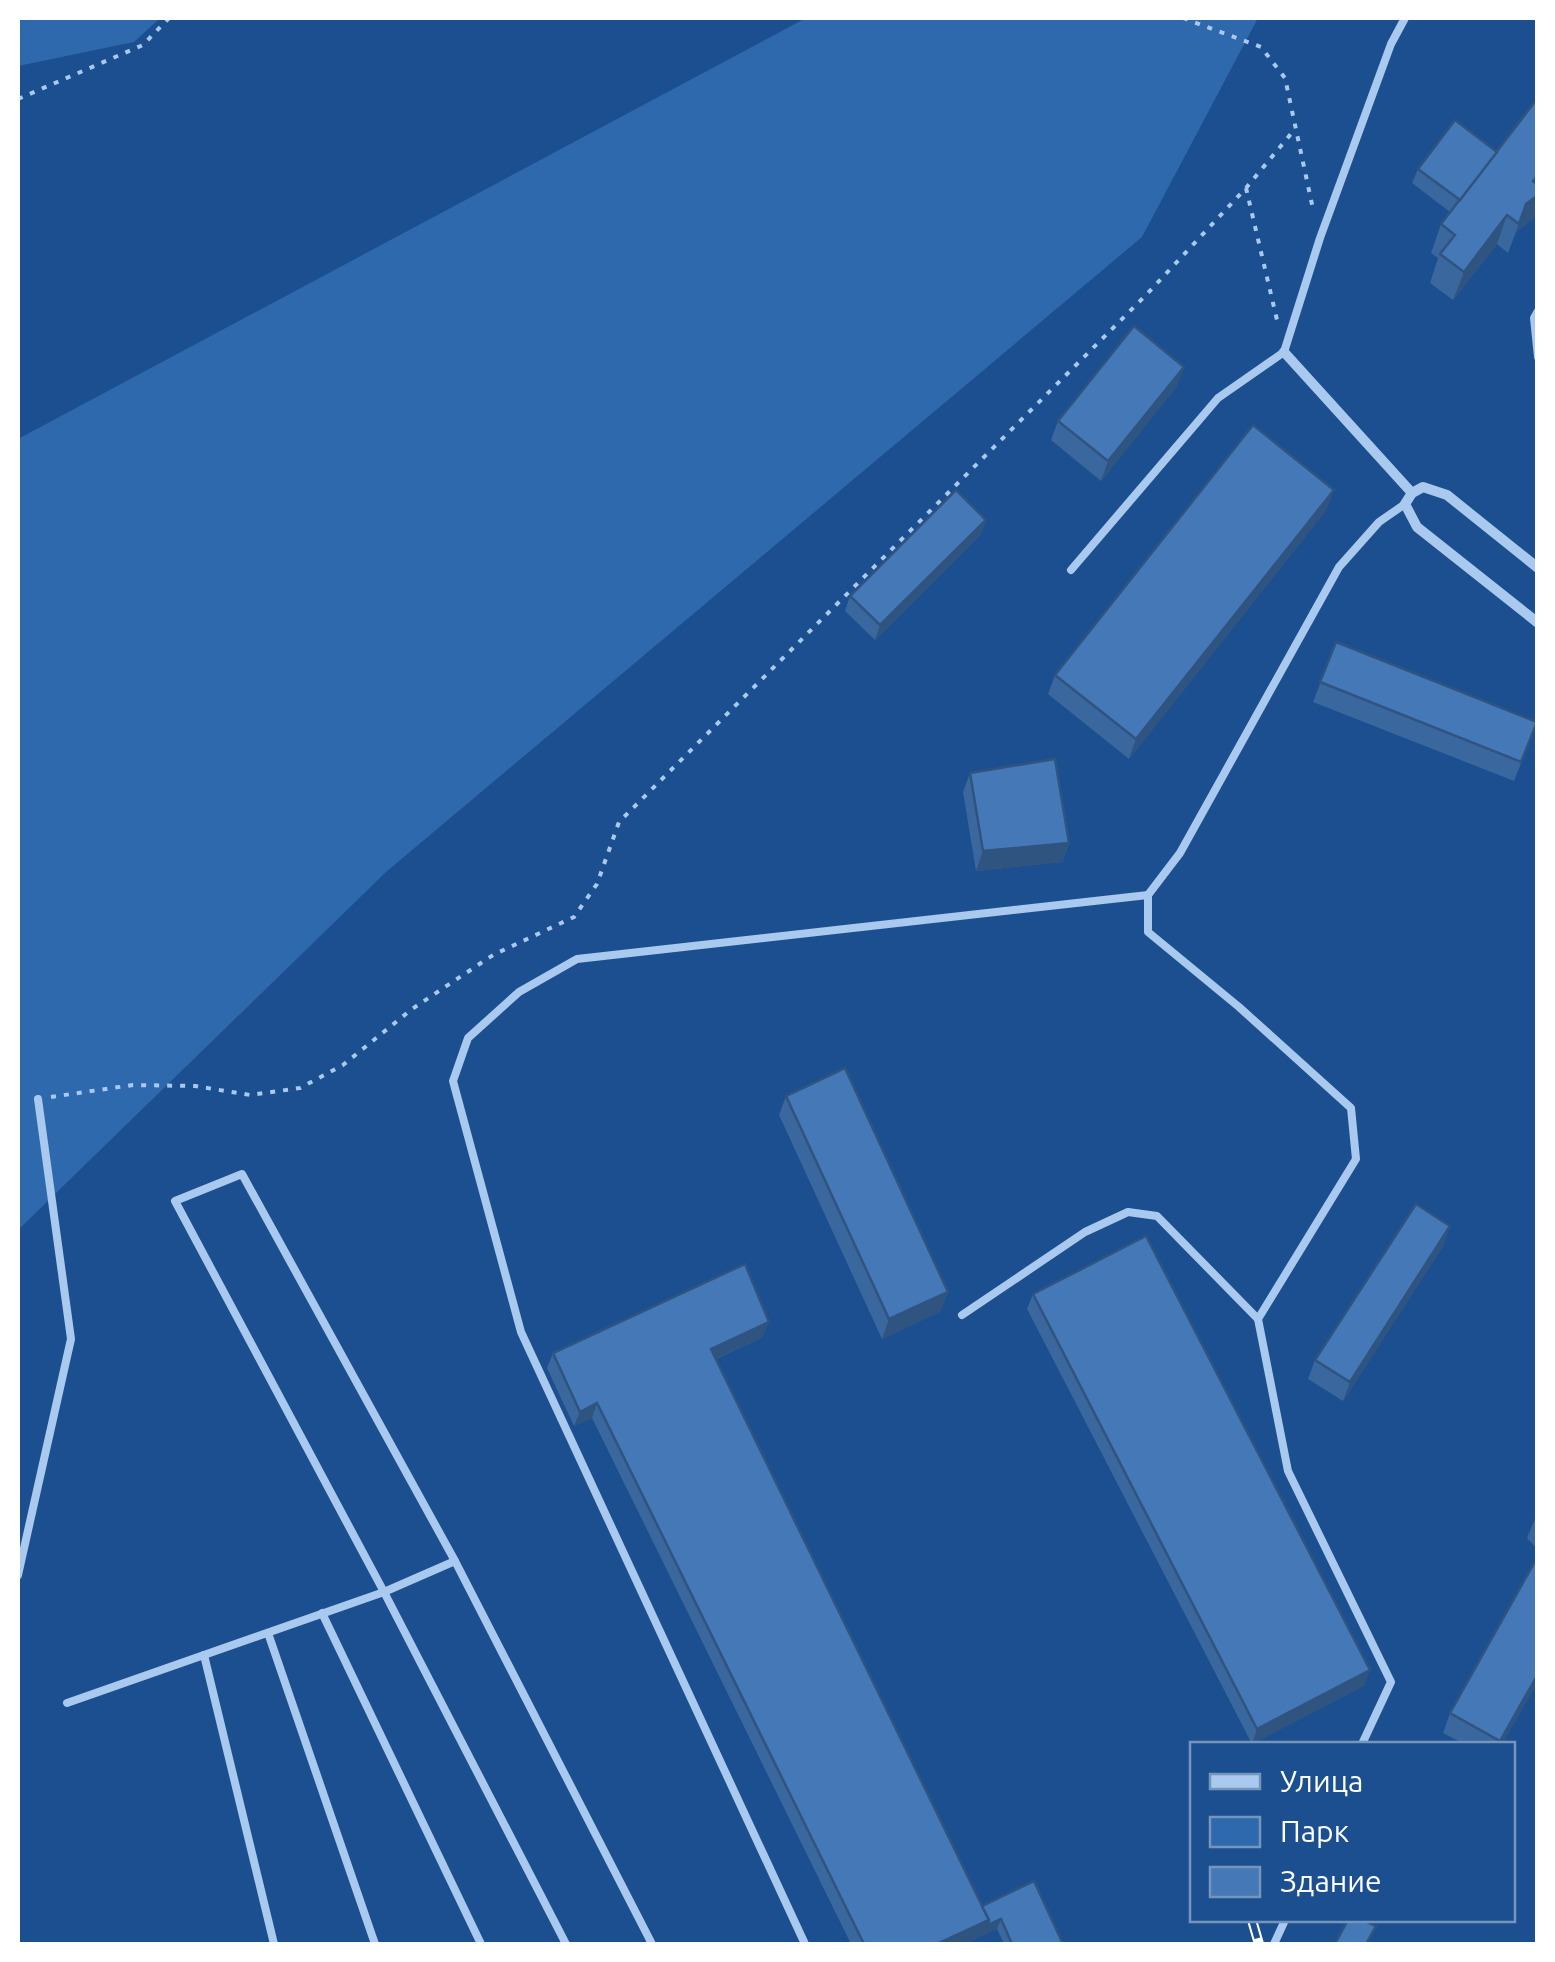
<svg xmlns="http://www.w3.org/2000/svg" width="1555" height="1962" font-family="Ubuntu,sans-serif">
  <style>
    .green { fill: #2e69ad }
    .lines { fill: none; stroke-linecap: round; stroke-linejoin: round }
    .path { stroke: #a9c9ee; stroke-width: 4; stroke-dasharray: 5 8; stroke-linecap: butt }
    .service { stroke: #a9c9ee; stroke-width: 8 }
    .minor { stroke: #a9c9ee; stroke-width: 10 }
    .rail-casing { stroke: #fff; stroke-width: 10 }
    .rail { stroke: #1b4f8f; stroke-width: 6; stroke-dasharray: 19; stroke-linecap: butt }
    .wall { fill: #3a679d }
    .shaded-wall { fill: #305480 }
    .building { fill: #4478b7; stroke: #305480; stroke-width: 2.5 }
  </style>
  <rect width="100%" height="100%" fill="#1b4f8f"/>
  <!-- green -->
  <g class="green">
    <polygon points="18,18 160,18 134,42 18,66"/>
    <polygon points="806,18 1258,18 1142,237 386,872 18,1230 18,439"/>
  </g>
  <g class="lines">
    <!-- path -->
    <g class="path">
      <polyline points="1183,18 1261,47 1285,78 1313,209"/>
      <polyline points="18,99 143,45 169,18"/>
      <polyline points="1246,188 1277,320"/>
      <polyline points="51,1097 133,1085 195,1086 250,1095 300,1088 343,1065 412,1009 493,955 574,917 597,884 619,822 1147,294 1246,188 1295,129"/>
    </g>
    <!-- service -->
    <g class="service">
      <polyline points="1538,311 1534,318 1538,357"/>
      <polyline points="1071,570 1218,398 1284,352 1320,238 1391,44 1405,18"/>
      <polyline points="962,1315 1085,1232 1128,1212 1157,1216 1258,1319"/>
      <polyline points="18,1575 71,1339 38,1099"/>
      <polyline points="322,1613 481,1944"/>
      <polyline points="268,1633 375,1944"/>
      <polyline points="204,1655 274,1944"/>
      <polyline points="67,1703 384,1592 455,1561"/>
      <polyline points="1362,1744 1391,1682 1288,1471 1258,1319 1356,1159 1351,1108 1239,1007 1148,932 1148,895 1180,853 1339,567 1379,522 1405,504"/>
      <polyline points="566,1944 384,1592 175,1201 242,1174 455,1561 652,1944"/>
      <polyline points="805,1944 521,1332 453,1081 468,1038 519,992 577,959 1148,895"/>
      <polyline points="1274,1944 1285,1920"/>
    </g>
    <!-- minor -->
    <g class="minor">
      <polyline points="1284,352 1412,493"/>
      <polyline points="1538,568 1447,495 1423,487 1412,493 1405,504 1417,527 1538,623"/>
    </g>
    <defs>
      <polyline id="rail" points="1252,1920 1259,1944"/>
    </defs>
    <!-- rail casing -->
    <use href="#rail" class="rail-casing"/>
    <!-- rail -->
    <use href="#rail" class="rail"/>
  </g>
  <!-- wall -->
  <g class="wall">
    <polygon points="1418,169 1534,218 1516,232 1508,253 1497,244 1453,300 1430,283 1438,258 1431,253 1441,224 1450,212 1412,183"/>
    <polygon points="1177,386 1101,481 1051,440 1058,421"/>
    <polygon points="1327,509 1129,759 1048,694 1055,675"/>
    <polygon points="986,520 981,534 875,640 845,611 850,596"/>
    <polygon points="1336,642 1537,722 1514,781 1313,702"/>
    <polygon points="970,773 1069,843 1062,862 976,871 963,792"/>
    <polygon points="786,1096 941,1311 882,1339 779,1115"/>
    <polygon points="1450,1226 1443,1246 1343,1401 1308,1379 1315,1360"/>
    <polygon points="1033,1294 1365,1685 1252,1744 1027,1309"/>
    <polygon points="763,1337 716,1359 982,1906 1063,1944 1004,1944 997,1929 964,1944 851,1944 592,1418 574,1426 547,1368 553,1353"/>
    <polygon points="1538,1511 1538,1550 1527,1538"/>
    <polygon points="1538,1681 1502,1744 1464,1744 1443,1733 1450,1713"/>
  </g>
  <!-- shaded-wall -->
  <g class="shaded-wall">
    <polygon points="1538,175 1538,207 1534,218 1516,232 1533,181"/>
    <polygon points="1507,215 1497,244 1453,300 1464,272"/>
    <polygon points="1184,367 1177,386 1101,481 1108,461"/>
    <polygon points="1334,490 1327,509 1129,759 1136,739"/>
    <polygon points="986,520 981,534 875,640 880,625"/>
    <polygon points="1069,843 1062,862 976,871 983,851"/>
    <polygon points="1450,1226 1443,1246 1343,1401 1350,1382"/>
    <polygon points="948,1292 941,1311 882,1339 889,1319"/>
    <polygon points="769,1322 763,1337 706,1363 711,1349"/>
    <polygon points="597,1403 592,1418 574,1426 580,1412"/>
    <polygon points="1370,1670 1365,1685 1252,1744 1257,1729"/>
    <polygon points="1538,1674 1538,1681 1502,1744 1499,1744"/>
    <polygon points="1001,1919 997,1929 964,1944 937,1944 989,1920"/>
  </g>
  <!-- building -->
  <g class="building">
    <polygon points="1537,99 1538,175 1533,181 1538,185 1538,195 1526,204 1519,224 1507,215 1464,272 1440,254 1455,235 1441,224"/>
    <polygon points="1455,120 1497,152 1460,200 1418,169"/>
    <polygon points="1134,326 1184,367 1108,461 1058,421"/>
    <polygon points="1253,425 1334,490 1136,739 1055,675"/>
    <polygon points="956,490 986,520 880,625 850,596"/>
    <polygon points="1336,642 1537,722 1521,762 1320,682"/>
    <polygon points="1055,759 1069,843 983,851 970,773"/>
    <polygon points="845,1068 948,1292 889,1319 786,1096"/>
    <polygon points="1416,1204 1450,1226 1350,1382 1315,1360"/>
    <polygon points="1146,1236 1370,1670 1257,1729 1033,1294"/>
    <polygon points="745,1264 769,1322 711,1349 989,1920 937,1944 864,1944 597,1403 580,1412 553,1353"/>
    <polygon points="1538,1556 1538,1674 1500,1741 1450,1713"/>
    <polygon points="1034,1881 1063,1944 1012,1944 1001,1919 988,1925 989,1920 982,1906"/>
    <polygon points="1348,1920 1363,1920 1376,1926 1366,1944 1335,1944"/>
  </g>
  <!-- border -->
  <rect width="1555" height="1962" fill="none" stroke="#ffffff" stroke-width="40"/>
  <!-- legend -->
  <rect x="1190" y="1742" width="325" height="180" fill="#1b4f8f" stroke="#7695bc" stroke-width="2.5"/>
  <rect x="1210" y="1774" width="50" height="15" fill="#a9c9ee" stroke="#7695bc" stroke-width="2.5"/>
  <text x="1280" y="1792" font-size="30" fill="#ffffff">Улица</text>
  <rect x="1210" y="1817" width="50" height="30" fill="#2e69ad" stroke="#7695bc" stroke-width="2.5"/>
  <text x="1280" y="1842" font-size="30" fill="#ffffff">Парк</text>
  <rect x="1210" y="1867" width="50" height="30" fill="#4478b7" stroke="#7695bc" stroke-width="2.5"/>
  <text x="1280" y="1892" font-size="30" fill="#ffffff">Здание</text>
</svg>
